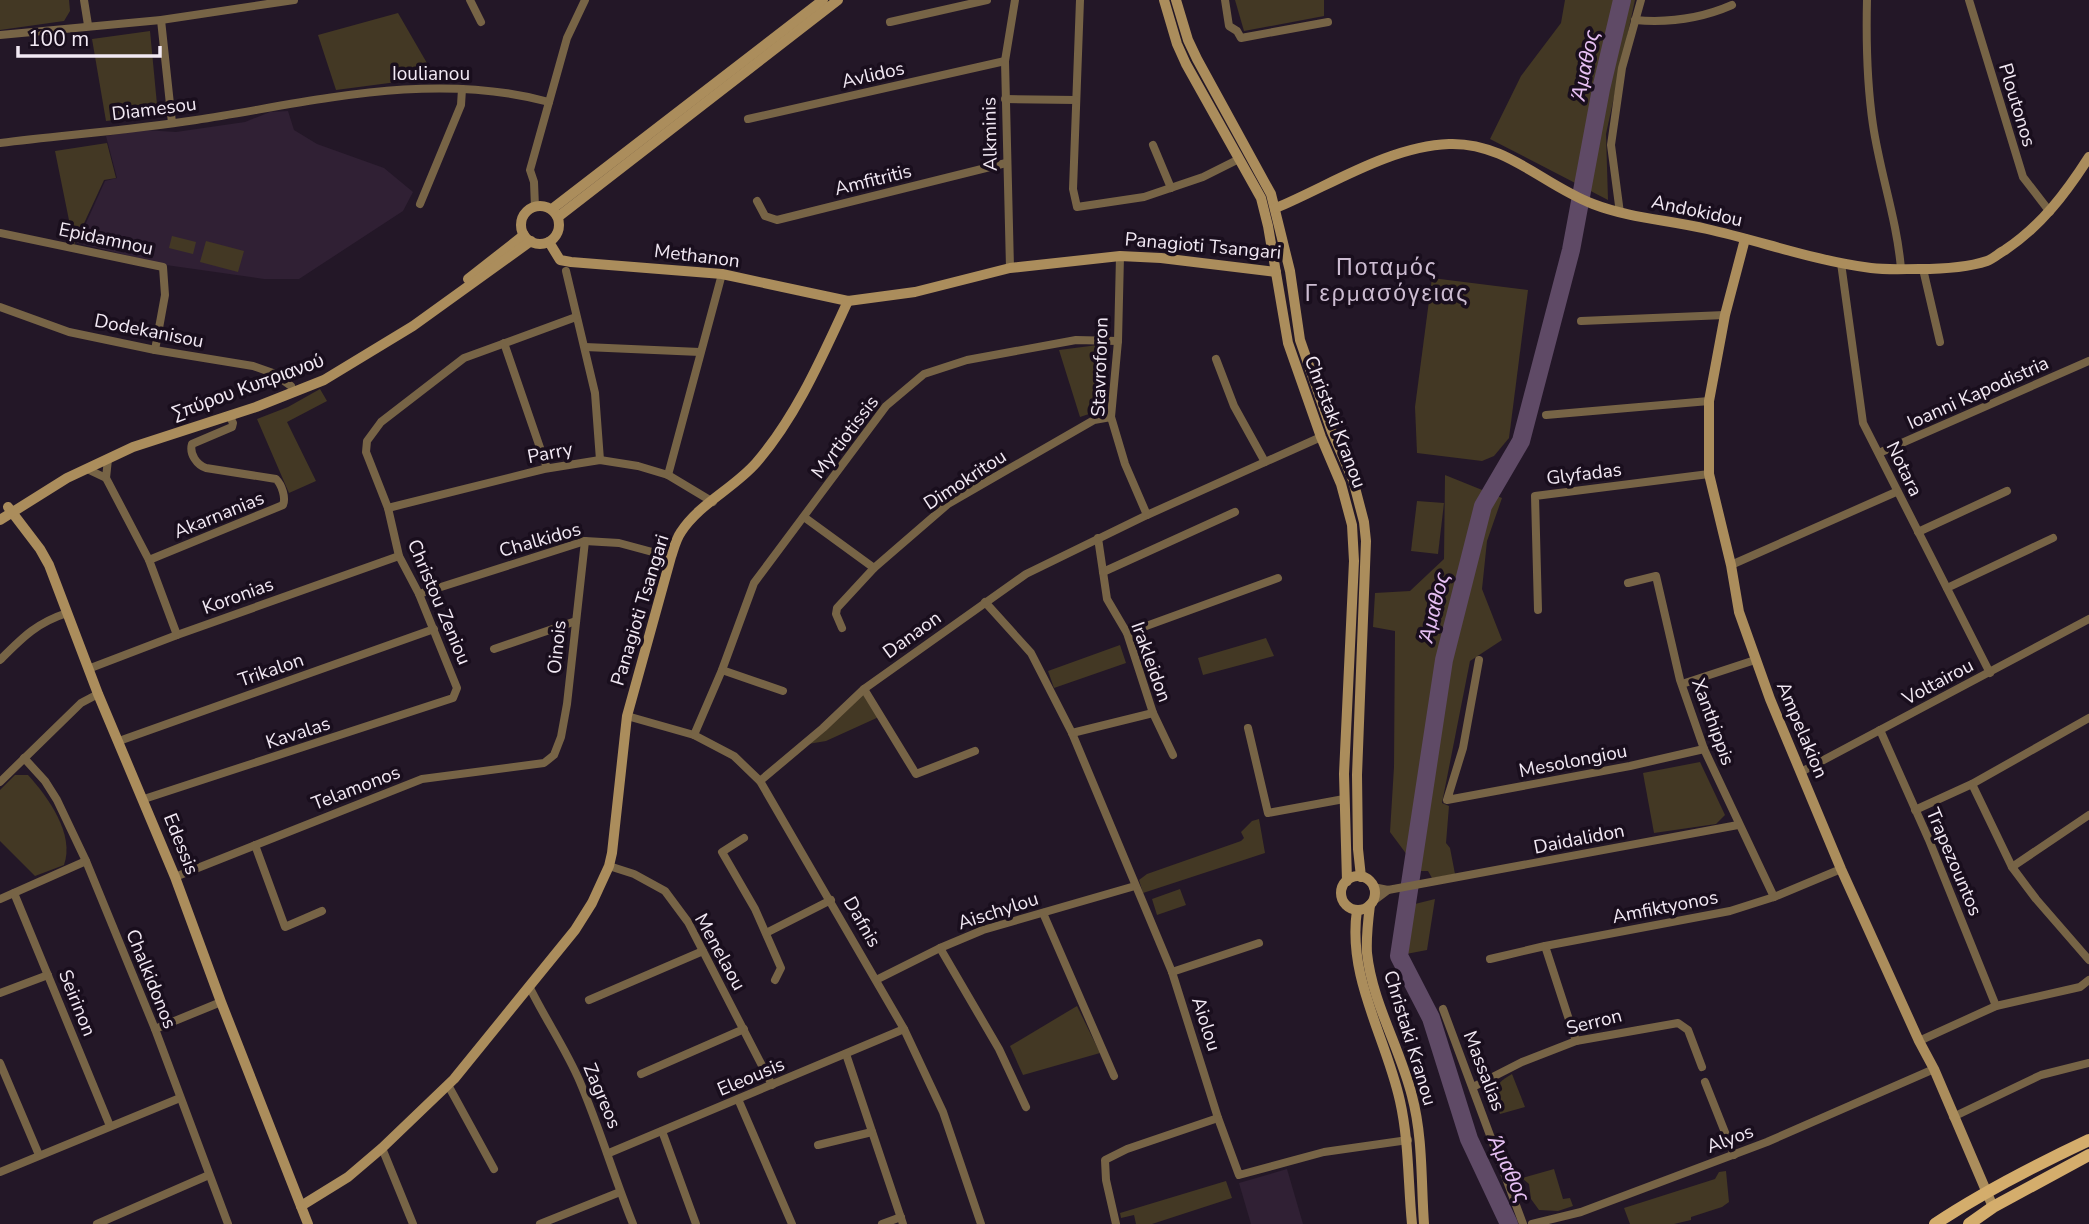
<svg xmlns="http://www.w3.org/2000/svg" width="2089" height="1224" font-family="'Nunito Sans',sans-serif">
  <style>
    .built { fill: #302034 }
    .green { fill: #433824 }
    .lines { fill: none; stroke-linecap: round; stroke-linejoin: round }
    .river { stroke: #5f4a66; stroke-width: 18 }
    .street { stroke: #776446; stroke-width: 8 }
    .secondary { stroke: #ab8d5c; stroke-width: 10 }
    .primary { stroke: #d4ad6c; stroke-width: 12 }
    .labels { text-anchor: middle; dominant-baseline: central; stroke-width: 7; stroke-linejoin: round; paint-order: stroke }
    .street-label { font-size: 19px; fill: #f2e9f4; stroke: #190e1d }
    .water-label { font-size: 21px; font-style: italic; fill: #e7c0f4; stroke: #190e1d }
    .quarter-label { font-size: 23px; letter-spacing: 2px; fill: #cdbdd2; stroke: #190e1d }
  </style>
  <rect width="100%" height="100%" fill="#231727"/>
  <!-- built -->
  <g class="built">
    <polygon points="288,111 294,130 317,144 384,168 413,192 403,211 299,279 264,279 166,265 77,243 105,181 117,178 106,136 144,130 176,132 245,122 270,112"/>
    <polygon points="1287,1169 1303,1224 1251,1224 1239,1183"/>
  </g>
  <!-- green -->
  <g class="green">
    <polygon points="0,0 69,0 70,11 64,21 0,30"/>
    <polygon points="1235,0 1324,0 1324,16 1244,31"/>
    <polygon points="1565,0 1635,0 1606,134 1608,200 1490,139 1521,76 1561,23"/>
    <polygon points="398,13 435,77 336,90 318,35"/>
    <polygon points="150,31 158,115 106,121 92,39"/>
    <polygon points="107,143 116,178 104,180 74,245 55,151"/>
    <polygon points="172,236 196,242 193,254 169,248"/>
    <polygon points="206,241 244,251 238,272 200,262"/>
    <polygon points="1432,278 1528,290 1509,438 1494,456 1482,461 1417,453 1415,407"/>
    <polygon points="1098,345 1107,355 1102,405 1098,411 1080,417 1059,350"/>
    <polygon points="320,389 327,401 287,422 316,481 289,493 257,419 288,407"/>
    <polygon points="1445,475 1502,498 1487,541 1482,589 1502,640 1470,661 1442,803 1449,806 1446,843 1450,848 1455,874 1432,878 1428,871 1419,871 1390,832 1394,767 1395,631 1373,627 1375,593 1410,591 1444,559"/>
    <polygon points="1417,501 1444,503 1438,554 1411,551"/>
    <polygon points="1266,638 1274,656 1203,675 1198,658"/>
    <polygon points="1120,645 1126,663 1054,688 1048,671"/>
    <polygon points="864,689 881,716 826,741 802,745"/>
    <polygon points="1700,762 1725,815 1716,824 1654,833 1643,773"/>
    <path d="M15,775H28C48,797 75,834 64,865L35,876L0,841V790Z"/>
    <polygon points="1259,819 1265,853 1143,893 1139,880 1147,874 1241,841 1244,838 1241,832 1252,821"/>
    <polygon points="1180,889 1186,905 1157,915 1152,899"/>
    <polygon points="1435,899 1427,950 1406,954 1415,904"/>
    <polygon points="1077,1006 1100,1053 1023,1075 1010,1046"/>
    <path d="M1512,1074L1525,1107L1500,1114C1493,1093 1491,1086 1512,1074Z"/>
    <polygon points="1554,1169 1563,1199 1570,1198 1573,1206 1558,1211 1539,1210 1531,1199 1529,1184 1522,1178"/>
    <polygon points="1726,1171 1729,1202 1722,1207 1691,1217 1691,1220 1674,1224 1630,1224 1624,1208 1715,1179 1719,1172"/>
    <polygon points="1226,1181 1232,1198 1152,1224 1136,1224 1134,1215 1121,1218 1120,1213"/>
  </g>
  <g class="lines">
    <!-- river -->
    <polyline class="river" points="1509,1224 1469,1139 1431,1018 1399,956 1444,660 1483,506 1521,441 1571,250 1601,89 1622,0"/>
    <!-- street -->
    <g class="street">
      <polyline points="84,0 88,25"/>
      <polyline points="470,0 481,22"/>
      <polyline points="1080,0 1073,189 1077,207 1144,197 1203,177 1239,159"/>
      <polyline points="1225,0 1229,26 1237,31 1241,38 1328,22"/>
      <path d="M1867,0C1866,41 1867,84 1873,125C1880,173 1897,220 1901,269"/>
      <polyline points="1969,0 2023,177 2050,212"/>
      <polyline points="161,20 172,123"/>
      <path d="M1635,20C1669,23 1700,19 1732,5"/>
      <polyline points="890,22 987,0"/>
      <polyline points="0,35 161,20 294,0"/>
      <polyline points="1005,99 1076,100"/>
      <polyline points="748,119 1005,61"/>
      <path d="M0,143C65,135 131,130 196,120C313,102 432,70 549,102"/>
      <polyline points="1153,145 1171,188"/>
      <polyline points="757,201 765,216 777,220 1006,163"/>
      <polyline points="420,204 461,105 462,89"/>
      <polyline points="535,207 534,182 530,170 567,38 585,0"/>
      <polyline points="1620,213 1611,145 1622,68 1641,0"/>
      <polyline points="0,233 163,267 165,295 155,350"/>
      <polyline points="1120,256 1118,341 1111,417 1125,464 1147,515"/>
      <polyline points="1841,263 1863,423 1990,673"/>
      <polyline points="1010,268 1005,61 1015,0"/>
      <polyline points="1923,269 1940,342"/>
      <polyline points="566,271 595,393 600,460"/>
      <polyline points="0,307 69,332 155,350 253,366 273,373 291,386"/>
      <polyline points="1581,321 1725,315"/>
      <polyline points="504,343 547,468"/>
      <polyline points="585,347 700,352"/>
      <polyline points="1216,359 1234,406 1265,462"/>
      <polyline points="1546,415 1709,401"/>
      <polyline points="1879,453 2089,361"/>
      <polyline points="108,459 106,478 149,560 177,635"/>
      <polyline points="87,469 106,478"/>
      <polyline points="668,475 722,274"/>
      <polyline points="388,508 544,469 600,460 638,466 668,475 713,502"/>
      <polyline points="804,517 874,568"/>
      <polyline points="1918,532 2007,491"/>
      <polyline points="1098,538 1107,599 1127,633 1153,713 1173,755"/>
      <path d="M149,560L283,505C286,498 282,485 276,479L206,468C197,465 189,454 192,444L232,427L233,423L229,415"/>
      <polyline points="1731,565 1896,492"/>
      <polyline points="1103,572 1235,512"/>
      <polyline points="1628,583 1656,576 1680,680 1704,749 1774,897"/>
      <polyline points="1947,588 2053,538"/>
      <polyline points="419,594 585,541 619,543 671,557"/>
      <polyline points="985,602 1031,653 1072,733 1172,972 1218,1118 1239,1175 1324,1152 1408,1140"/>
      <polyline points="1538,610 1535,496 1709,474"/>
      <polyline points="842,628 836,614 837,608 874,568 948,504 1094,420 1111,417"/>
      <polyline points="1127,633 1278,578"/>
      <polyline points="494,649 576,621"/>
      <path d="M0,660C22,638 36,623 67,613"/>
      <polyline points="1479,660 1463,748 1447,800 1630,766 1704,749"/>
      <polyline points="88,669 177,635 399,556"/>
      <polyline points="722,670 783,691"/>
      <polyline points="1682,684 1755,660"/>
      <polyline points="864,689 916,774 975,751"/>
      <polyline points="627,716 694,735 734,756 760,781 904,1029 943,1112 981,1224"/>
      <polyline points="1248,728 1268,813 1344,799"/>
      <polyline points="1880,730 1929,840 1996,1006"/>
      <polyline points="1072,733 1153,713"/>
      <polyline points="694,735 722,670 754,583 886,406 924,374 967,360 1076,340 1118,341"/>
      <polyline points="119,741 434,629"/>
      <polyline points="24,758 45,781 57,800 86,861 155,1029 228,1224"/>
      <polyline points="1801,772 2089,619"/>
      <polyline points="760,781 823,728 864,689 1026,574 1147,515 1321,437"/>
      <polyline points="0,782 81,703 98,694"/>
      <polyline points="1972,784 2012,867 2036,899 2089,960"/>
      <polyline points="144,799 453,698 457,688 419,594 399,556 388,508 366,452 367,441 381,422 464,358 576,317"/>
      <polyline points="1915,810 1972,784 2089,718"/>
      <polyline points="744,838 722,852 755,909 781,968 775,980"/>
      <polyline points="255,845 285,927 322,911"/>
      <polyline points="609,866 634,874 665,891 688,922 772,1085"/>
      <polyline points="2012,867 2089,815"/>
      <polyline points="175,877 422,779 544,763 554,755 561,737 567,704 585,541"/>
      <polyline points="1373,887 1388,890 1738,825"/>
      <polyline points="14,893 110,1126"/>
      <polyline points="0,899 86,861"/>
      <polyline points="1372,902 1388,890"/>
      <polyline points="1043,913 1114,1076"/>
      <polyline points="766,933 831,900"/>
      <polyline points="1545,946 1576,1041"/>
      <polyline points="940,948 999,1049 1026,1107"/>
      <polyline points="1490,959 1545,946 1730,911 1774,897 1841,869"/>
      <polyline points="1172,972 1259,943"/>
      <polyline points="876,980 940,948 983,930 1135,886"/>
      <path d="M529,986C545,1019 566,1049 580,1082C600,1129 614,1177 633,1224"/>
      <polyline points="0,993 48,975"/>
      <polyline points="589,1000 703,951"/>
      <polyline points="1443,1009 1523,1224"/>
      <polyline points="155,1029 221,1002"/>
      <polyline points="1919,1041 1996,1006 2080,987 2089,980"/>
      <polyline points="846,1054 903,1224"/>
      <polyline points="0,1063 39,1155"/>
      <polyline points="641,1074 744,1029"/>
      <polyline points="1705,1082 1734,1155"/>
      <polyline points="448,1085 494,1169"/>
      <polyline points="1473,1087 1522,1062 1576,1041 1678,1023 1688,1030 1702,1067"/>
      <polyline points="738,1099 792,1224"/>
      <polyline points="1953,1117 2041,1075 2089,1063"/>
      <polyline points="662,1131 696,1224"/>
      <polyline points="818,1145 872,1132"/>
      <polyline points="382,1148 413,1224"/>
      <polyline points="609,1153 904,1029"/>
      <polyline points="0,1172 180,1098"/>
      <polyline points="97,1224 209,1175"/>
      <polyline points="540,1224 620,1192"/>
      <polyline points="882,1224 901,1217"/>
      <polyline points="1116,1224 1106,1180 1105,1160 1127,1149 1218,1118"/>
      <polyline points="1532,1224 1581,1212 1767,1142 1934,1069"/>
    </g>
    <!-- secondary -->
    <g class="secondary">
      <polyline points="1164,0 1177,44 1186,64 1261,198 1268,226 1288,343 1321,437 1341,484 1352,525 1354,561 1344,774 1347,881"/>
      <polyline points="1176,0 1188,40 1197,59 1271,194 1290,271 1300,340 1332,432 1353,480 1364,522 1366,541 1357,775 1358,849 1361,877"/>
      <circle cx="540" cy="225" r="19"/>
      <path d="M1276,208C1329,186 1390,146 1449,144C1506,142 1543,185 1593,204C1629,218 1669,220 1707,229C1761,241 1815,261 1871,268C1887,270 1903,269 1919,269C1940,269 1966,268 1987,261C1993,259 1999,253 2005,250C2041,226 2066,193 2089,157"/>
      <polyline points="552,209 823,0"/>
      <polyline points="558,217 838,0"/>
      <polyline points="1745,239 1725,315 1709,401 1709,474 1731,565 1739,612 1770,699 1841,869 1919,1041 1934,1069 1993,1207"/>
      <polyline points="549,242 560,260 571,262 722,274 848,301 915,292 1010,268 1120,256 1161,258 1276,272"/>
      <polyline points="468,279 524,235"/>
      <polyline points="8,507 40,549 49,565 98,694 175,877 221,1002 308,1224"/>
      <polyline points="0,520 67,478 133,447 256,407 324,380 413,326 531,241"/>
      <circle cx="1358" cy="893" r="17"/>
      <path d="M1370,905C1368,921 1366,937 1367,953C1372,1002 1400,1048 1412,1096C1423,1137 1421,1182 1424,1224"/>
      <path d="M1357,910C1347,978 1386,1037 1400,1101C1409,1141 1408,1184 1412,1224"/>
      <path d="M301,1206L348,1177L382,1148L454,1079L575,930L592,903L609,866L612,853L627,716L671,557C674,548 676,539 681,532C699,504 734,488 756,463C796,417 822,357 848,301"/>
    </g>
    <!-- primary -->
    <g class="primary">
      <path d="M1935,1224C1983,1192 2036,1165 2089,1140"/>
      <polyline points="1969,1224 1993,1207 2089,1155"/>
    </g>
  </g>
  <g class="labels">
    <!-- street labels -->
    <g class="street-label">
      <text x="431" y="74">Ioulianou</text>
      <text transform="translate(873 75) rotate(-13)">Avlidos</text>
      <text transform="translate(2017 105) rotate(73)">Ploutonos</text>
      <text transform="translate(154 109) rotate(-7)">Diamesou</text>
      <text transform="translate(990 134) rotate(-91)">Alkminis</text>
      <text transform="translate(873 180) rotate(-14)">Amfitritis</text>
      <text transform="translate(1697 211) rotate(12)">Andokidou</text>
      <text transform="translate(106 239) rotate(12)">Epidamnou</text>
      <text transform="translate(1203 246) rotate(5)">Panagioti Tsangari</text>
      <text transform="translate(697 256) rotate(7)">Methanon</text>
      <text transform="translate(149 331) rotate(11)">Dodekanisou</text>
      <text transform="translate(1100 367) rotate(-88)">Stavroforon</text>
      <text transform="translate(248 387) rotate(-20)">Σπύρου Κυπριανού</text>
      <text transform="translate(1978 393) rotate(-24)">Ioanni Kapodistria</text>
      <text transform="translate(1335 422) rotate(69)">Christaki Kranou</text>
      <text transform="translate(845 437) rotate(-53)">Myrtiotissis</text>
      <text transform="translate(550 453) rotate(-11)">Parry</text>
      <text transform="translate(1904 469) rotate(64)">Notara</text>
      <text transform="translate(1584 474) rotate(-7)">Glyfadas</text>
      <text transform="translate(965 480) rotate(-33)">Dimokritou</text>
      <text transform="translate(219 515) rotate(-22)">Akarnanias</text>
      <text transform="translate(540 540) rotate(-16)">Chalkidos</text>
      <text transform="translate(238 596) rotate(-20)">Koronias</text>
      <text transform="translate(439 602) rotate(67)">Christou Zeniou</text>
      <text transform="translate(640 610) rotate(-73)">Panagioti Tsangari</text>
      <text transform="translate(912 635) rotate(-36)">Danaon</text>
      <text transform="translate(557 647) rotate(-84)">Oinois</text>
      <text transform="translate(1151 662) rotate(70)">Irakleidon</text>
      <text transform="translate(271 670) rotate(-19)">Trikalon</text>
      <text transform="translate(1938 682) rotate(-28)">Voltairou</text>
      <text transform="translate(1713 722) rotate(70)">Xanthippis</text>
      <text transform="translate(1802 730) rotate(67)">Ampelakion</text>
      <text transform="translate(298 733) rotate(-18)">Kavalas</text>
      <text transform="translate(1573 761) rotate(-11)">Mesolongiou</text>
      <text transform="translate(356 788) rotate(-21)">Telamonos</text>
      <text transform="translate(1579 839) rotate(-11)">Daidalidon</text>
      <text transform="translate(181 844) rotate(68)">Edessis</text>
      <text transform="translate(1954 862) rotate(67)">Trapezountos</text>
      <text transform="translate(1665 907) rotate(-11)">Amfiktyonos</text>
      <text transform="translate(998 911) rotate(-18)">Aischylou</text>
      <text transform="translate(862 922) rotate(60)">Dafnis</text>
      <text transform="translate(720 952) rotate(61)">Menelaou</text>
      <text transform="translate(151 979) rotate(68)">Chalkidonos</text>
      <text transform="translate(77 1003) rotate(68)">Seirinon</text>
      <text transform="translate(1594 1022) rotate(-14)">Serron</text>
      <text transform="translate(1206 1024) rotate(72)">Aiolou</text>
      <text transform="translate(1410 1038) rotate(73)">Christaki Kranou</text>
      <text transform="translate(1484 1071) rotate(69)">Massalias</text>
      <text transform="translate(751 1077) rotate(-23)">Eleousis</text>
      <text transform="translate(602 1096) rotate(67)">Zagreos</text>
      <text transform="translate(1730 1139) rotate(-21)">Alyos</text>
    </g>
    <!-- water labels -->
    <g class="water-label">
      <text transform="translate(1585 65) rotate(-78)">Άμαθος</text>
      <text transform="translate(1434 607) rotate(-76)">Άμαθος</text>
      <text transform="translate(1509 1169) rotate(65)">Άμαθος</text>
    </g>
    <!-- quarter labels -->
    <g class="quarter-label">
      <text x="1387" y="267">Ποταμός<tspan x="1387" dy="26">Γερμασόγειας</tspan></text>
    </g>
  </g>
  <!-- scale -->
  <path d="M18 46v10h142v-10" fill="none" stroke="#f2e9f4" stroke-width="3.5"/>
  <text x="28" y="46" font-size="21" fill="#f2e9f4" stroke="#190e1d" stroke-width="5" paint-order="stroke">100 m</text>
</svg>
